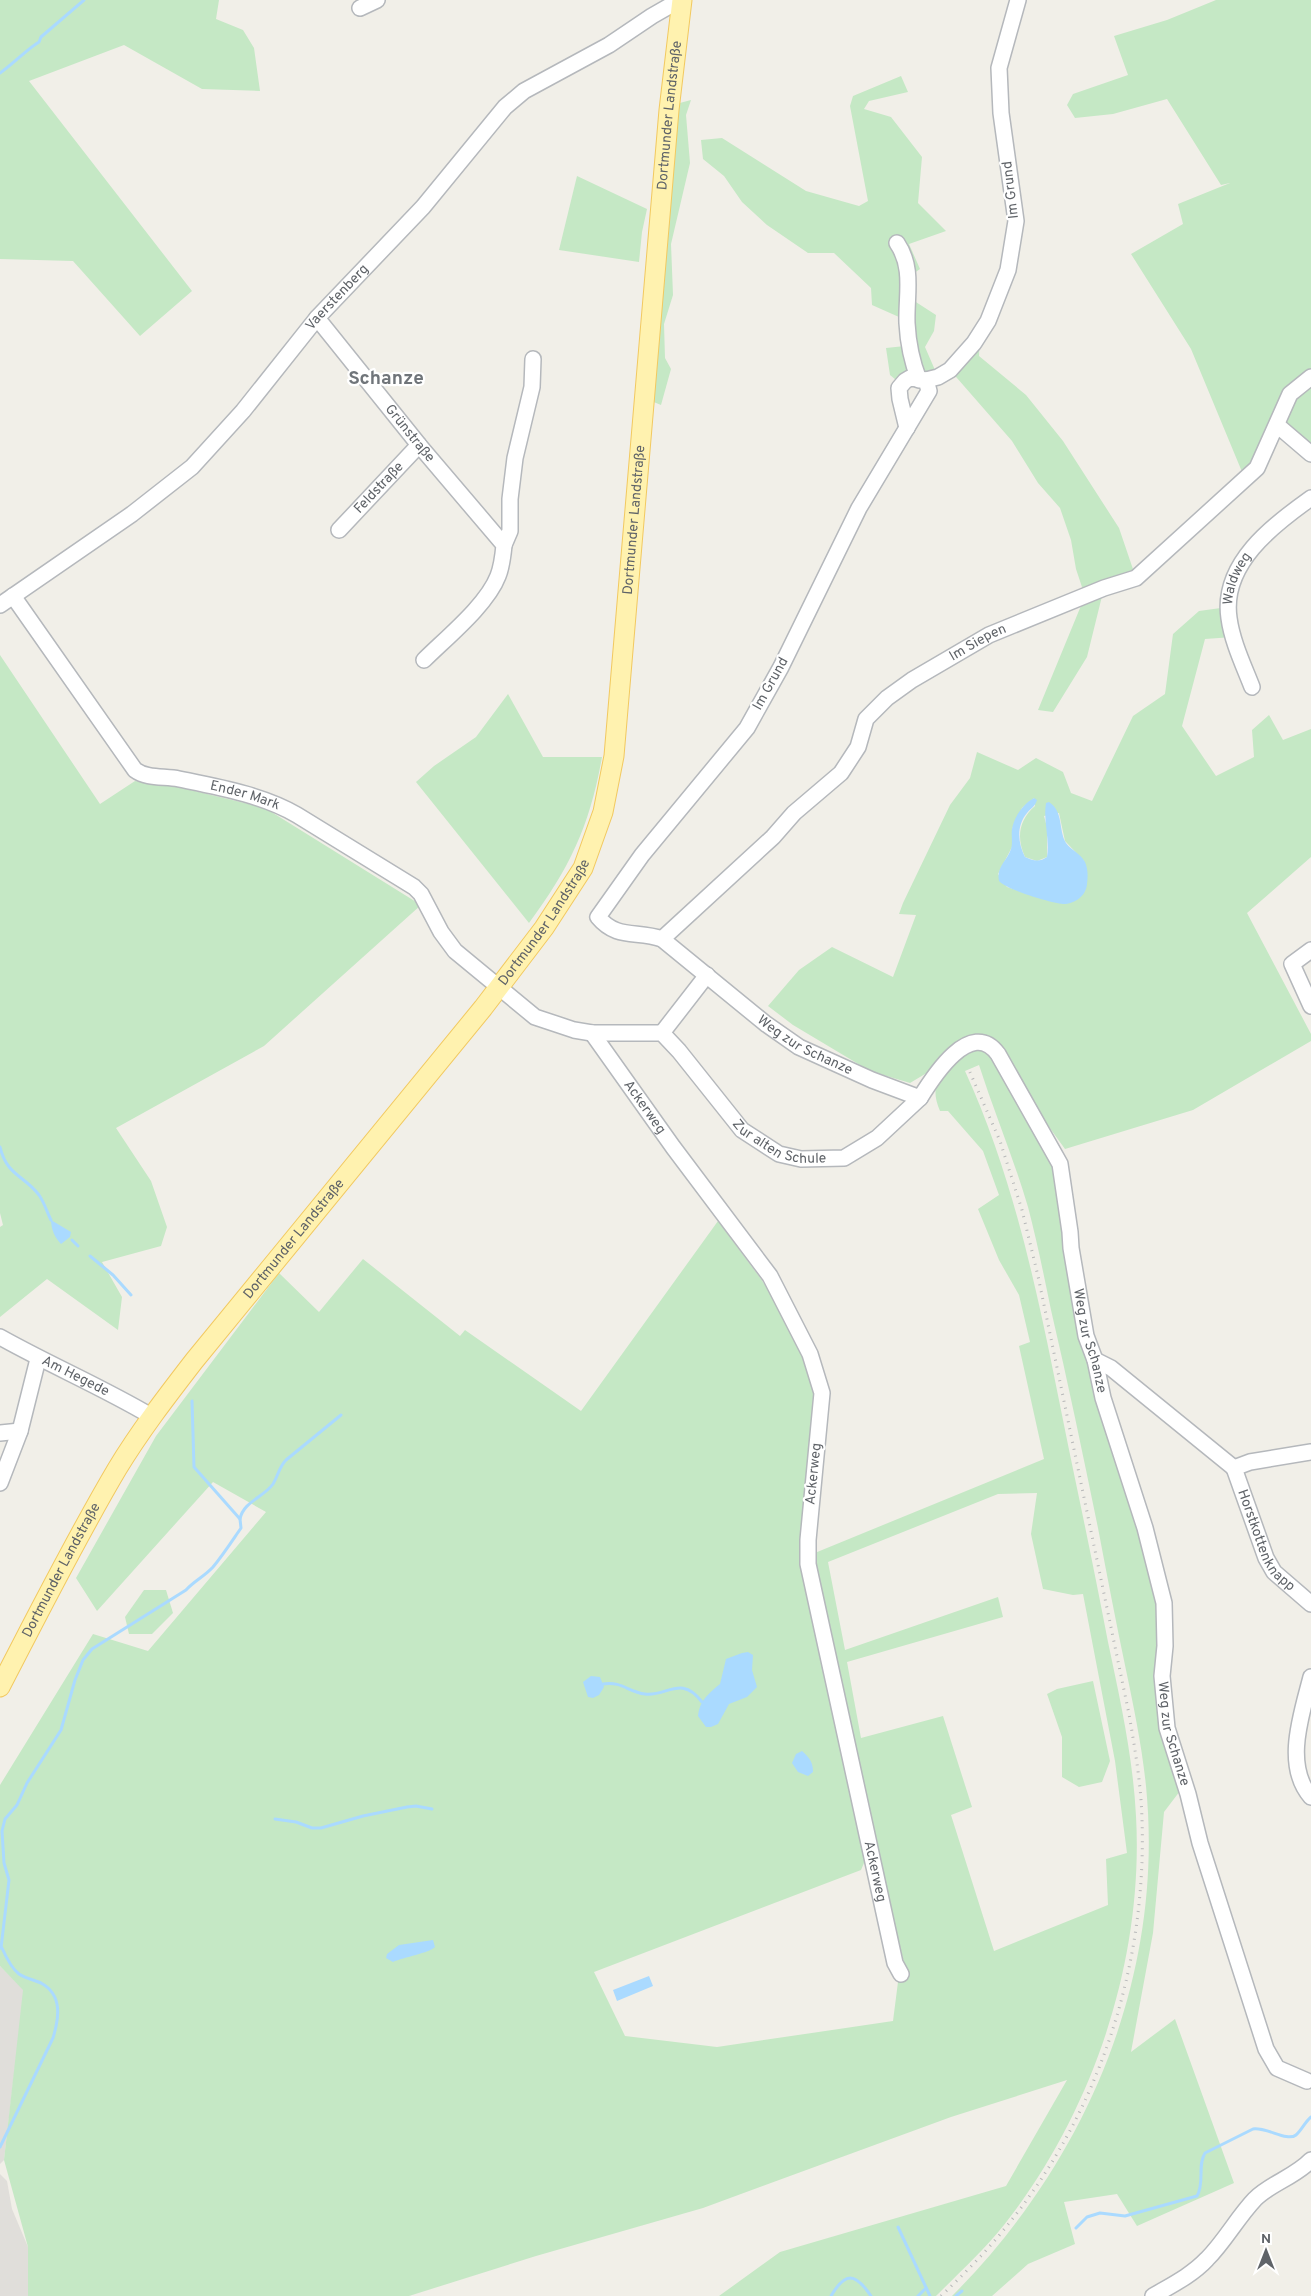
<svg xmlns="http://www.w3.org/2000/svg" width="1311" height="2296" font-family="Overpass,sans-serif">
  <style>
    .industrial { fill: #e0deda }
    .green { fill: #c5e8c5; fill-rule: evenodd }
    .water { fill: #aadaff }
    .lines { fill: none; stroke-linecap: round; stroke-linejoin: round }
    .stream { stroke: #aadaff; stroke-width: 3 }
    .minor-casing { stroke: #b5b8bc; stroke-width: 18 }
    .major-casing { stroke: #f2c960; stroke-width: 21 }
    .minor { stroke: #fff; stroke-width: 15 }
    .major { stroke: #fff2af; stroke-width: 19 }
    .rail { stroke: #b6b7b8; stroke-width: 3; stroke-dasharray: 1 6; stroke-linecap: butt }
    .labels { text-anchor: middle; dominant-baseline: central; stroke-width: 4.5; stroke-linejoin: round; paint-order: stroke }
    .street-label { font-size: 14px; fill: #5f6368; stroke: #fff }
    .district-label { font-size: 19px; font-weight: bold; fill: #70757a; stroke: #fff }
  </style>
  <rect width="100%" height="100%" fill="#f1efe8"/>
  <!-- industrial -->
  <g class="industrial">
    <polygon points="0,1966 24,1990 4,2160 0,2164"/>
    <polygon points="0,2174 7,2181 12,2209 28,2247 37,2296 0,2296"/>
  </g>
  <!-- green -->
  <g class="green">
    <polygon points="0,0 219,0 216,19 243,30 254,48 260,91 202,89 124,45 29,81 192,291 140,336 73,261 0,259"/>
    <polygon points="1216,0 1311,0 1311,454 1276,425 1245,479 1191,349 1131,254 1183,224 1178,204 1230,183 1221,185 1167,99 1113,114 1075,118 1067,105 1073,94 1128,75 1114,36 1167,20"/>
    <polygon points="901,76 908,92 869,101 864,109 891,117 922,157 918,203 946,231 909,244 920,269 904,280 905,295 936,315 934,331 925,347 938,377 902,385 890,375 886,348 905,346 899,317 872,305 871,288 834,253 808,253 767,225 742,202 724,176 703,159 701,140 722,138 806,191 859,206 868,201 850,106 853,96"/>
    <polygon points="691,100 686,115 690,163 671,244 673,295 664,324 665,358 671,369 661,405 644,398 676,104"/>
    <polygon points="577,176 647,209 642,232 639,262 559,250"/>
    <polygon points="980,334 979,356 1026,395 1063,441 1119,528 1136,578 1104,588 1087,657 1053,712 1038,710 1085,596 1076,569 1071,540 1060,508 1038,483 1012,441 950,370"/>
    <path d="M1228,607L1233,637L1205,639L1182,726L1216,776L1254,757L1252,730L1269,715L1283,740L1311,729V857L1247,913L1311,1034V1041L1193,1110L1065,1149L1036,1109L1002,1048L992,1039L930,1071L910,1083L870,1071L793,1025L768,1006L799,970L832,947L893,977L916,915L899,914L903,903L950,805L970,778L977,752L1018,770L1036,758L1063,772L1071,793L1092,801L1133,716L1165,694L1173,634L1199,611ZM1034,798L1035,806C1019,820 1016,837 1025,857L1037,861L1047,857V827L1044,816L1059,813L1065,841L1084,861L1055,902L1007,887L998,874L1012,847V829L1022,808Z"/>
    <polygon points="0,655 100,804 135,781 178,787 265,808 421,905 264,1046 116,1128 151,1181 167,1227 161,1246 102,1262 122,1297 118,1330 47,1279 0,1317 0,1227 3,1225 0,1213"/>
    <path d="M508,694L543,757H602C590,825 570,868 529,923L416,782L434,766L476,737Z"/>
    <path d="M974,1048L991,1051L1051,1153L1087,1353L1137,1519L1153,1582L1158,1615L1156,1690L1164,1735L1180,1791L1164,1812L1153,1933L1131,2052L1175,2019L1234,2183L1137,2226L1117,2194L1064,2202L1075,2244L1028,2264L992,2296H952C1086,2162 1165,1977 1146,1786C1142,1747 1134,1708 1126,1670C1116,1623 1107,1575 1098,1528C1083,1455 1068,1382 1051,1310C1044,1276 1037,1241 1028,1207C1014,1159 994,1112 979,1065L965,1071C1023,1198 1045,1334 1073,1469C1085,1526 1097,1584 1108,1642C1120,1699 1133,1757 1136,1816C1144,1960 1093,2112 1004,2225C983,2251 959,2273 936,2296H719L780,2252L1006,2186L1067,2080L951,2117L703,2208L536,2256L409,2296H28V2247L4,2160L23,1990L0,1966V1785L93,1634L148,1651L266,1512L213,1482L97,1611L76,1578L156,1436L279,1273L319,1312L363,1259L460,1336L465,1330L581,1411L718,1221L761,1279L790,1323L816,1387L805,1557L1044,1459L1019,1346L1030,1342L1019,1295L999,1260L978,1209L999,1195L983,1151L948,1111H940C925,1077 950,1065 974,1048ZM1037,1493L1031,1534L1043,1589L1073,1595L1083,1594L1115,1761L1127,1853L1106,1859L1108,1905L994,1951L951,1815L972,1807L943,1716L861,1738L847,1662L1003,1617L998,1597L845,1650L828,1562L998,1494ZM873,1842L907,1974L898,1982L893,2021L717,2047L625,2036L594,1972L861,1870Z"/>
    <polygon points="144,1590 166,1590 173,1613 152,1634 129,1634 125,1617"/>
    <polygon points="1093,1681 1110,1761 1102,1782 1079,1787 1062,1777 1062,1737 1047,1694 1057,1689"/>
  </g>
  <!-- water -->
  <g class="water">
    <path d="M1034,798L1037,800C1035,807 1031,808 1027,813C1016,826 1018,843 1025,857C1032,860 1039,863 1047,857C1050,839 1043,821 1046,803L1049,802C1064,812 1058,829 1066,843C1071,850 1080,853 1085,862C1088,869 1088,876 1087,884C1086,896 1075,904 1063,904C1051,903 1007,890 999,881C996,867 1007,861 1011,849C1013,843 1011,836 1012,829C1014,817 1023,804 1034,798Z"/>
    <path d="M51,1220L71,1232L70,1237L61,1244C55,1238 51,1229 51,1220Z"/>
    <path d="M742,1653L748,1652L753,1655L752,1670L757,1687L747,1697L729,1704L718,1724L711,1727H706L698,1716C699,1701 709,1693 720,1684L726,1659Z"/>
    <polygon points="591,1676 600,1677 604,1687 599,1695 593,1698 588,1697 583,1682"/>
    <path d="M802,1751C809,1757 813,1762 813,1772L808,1776L798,1772L792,1763L796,1754Z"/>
    <path d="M433,1940L435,1947C429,1953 404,1957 393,1962L386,1958L387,1954L399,1945Z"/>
    <polygon points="649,1976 653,1986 617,2001 613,1990"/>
  </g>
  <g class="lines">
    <!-- stream -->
    <g class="stream">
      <path d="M0,73C13,64 26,50 39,42L41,37L84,0"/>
      <path d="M0,1147C7,1176 24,1175 39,1195C44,1202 47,1212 51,1220"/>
      <polyline points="72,1240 78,1246"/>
      <polyline points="90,1256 113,1275 131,1295"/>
      <path d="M240,1519C243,1502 264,1497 273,1484C278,1476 279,1467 286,1460L341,1415"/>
      <path d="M603,1684C622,1681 628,1692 645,1694C667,1697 681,1674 702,1702"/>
      <polyline points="275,1819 296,1822 312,1828 321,1828 363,1816 407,1807 416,1806 432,1809"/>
      <path d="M1,1948L9,1880L4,1863L2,1831L5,1819L17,1805L27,1783L61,1730L75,1680L83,1660L92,1649L186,1590C194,1581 205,1576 213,1567C223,1555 232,1541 241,1528L240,1519L194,1467L192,1401"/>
      <path d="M0,2147L53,2038C59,2018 63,1995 41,1983C34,1980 25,1978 19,1974C11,1968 6,1957 2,1948"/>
      <polyline points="898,2227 930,2296"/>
      <path d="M1076,2228L1087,2217L1100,2213L1125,2216L1197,2196C1205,2182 1197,2166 1205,2153L1253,2129C1267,2127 1287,2142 1296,2135C1301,2131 1305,2122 1311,2117"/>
      <path d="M831,2296C845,2272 855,2272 871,2296"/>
      <polyline points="918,2296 926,2288"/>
      <polyline points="956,2296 962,2291"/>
    </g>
    <defs>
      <g id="minor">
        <polyline points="360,8 377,0"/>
        <path d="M897,243C914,268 906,295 907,323C908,343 912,362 919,380"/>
        <path id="s1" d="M317,318L419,445L504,545C503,556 502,566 498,576C487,605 446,638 424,660"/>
        <path id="s2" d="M926,380L929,391L859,508L781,667L747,728L642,855L598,917C617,940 637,930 662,939L766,1024L799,1047L872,1080L920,1098C933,1077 971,1017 998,1054L1060,1164L1070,1232L1071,1248L1086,1336L1095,1360L1103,1398L1145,1528L1164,1603L1165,1646L1162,1676L1167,1728L1188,1794L1200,1843L1266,2049L1277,2068L1307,2081"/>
        <polyline points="1277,425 1311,454"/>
        <polyline points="907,428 900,399 899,388 905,381 910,378 926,380 938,377 950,370 974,343 988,321 1008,270 1016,221 1001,113 999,68 1018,0"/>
        <path id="s3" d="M339,530L419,445"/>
        <polyline points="504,545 510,531 510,499 515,458 532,387 533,359"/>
        <path id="s4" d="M13,596L135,770C147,779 165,776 179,779C218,787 263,795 297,815L414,887L421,894L441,932L455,951L535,1017L574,1030L592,1033H662L679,1051L742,1130L779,1154L801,1159L844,1158L877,1138L920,1098"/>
        <path id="s5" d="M0,605L132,514L192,467L243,411L317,318L423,207L505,107L524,91L609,45L652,16L680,0"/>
        <path id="s6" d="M1252,687C1243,664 1232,641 1229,618C1221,564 1273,525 1311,498"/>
        <path id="s7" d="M662,939L773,837L794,813L841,773L858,747L866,719L887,698L912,680L989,635L1104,588L1136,578L1257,468L1290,394L1311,377"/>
        <polyline points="1311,950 1292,964 1311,1006"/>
        <path id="s8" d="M592,1033L673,1147L770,1276L810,1354L822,1393L808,1540V1564L895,1963L901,1974"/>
        <polyline points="662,1033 707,975"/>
        <path id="s9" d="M0,1337C50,1365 102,1387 151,1416"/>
        <polyline points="1095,1360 1111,1368 1234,1468"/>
        <polyline points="0,1433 20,1431"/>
        <path id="s10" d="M1234,1468L1266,1558L1274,1572L1311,1604"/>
        <polyline points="1234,1468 1250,1462 1311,1452"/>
        <polyline points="0,1483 20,1431 38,1359"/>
        <path d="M1311,1677C1302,1713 1283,1765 1311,1797"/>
        <path d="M1153,2296C1172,2285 1192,2275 1207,2259C1225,2241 1237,2218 1255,2199C1271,2183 1295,2177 1311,2160"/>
      </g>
      <g id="major">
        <path id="s11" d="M0,1687C38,1614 75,1540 117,1469C140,1431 167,1396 194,1361L483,1008L544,928L583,868L603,812L614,756L669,110L682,0"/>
      </g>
    </defs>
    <!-- minor casing -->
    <use href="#minor" class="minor-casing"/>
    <!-- major casing -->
    <use href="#major" class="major-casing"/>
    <!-- minor -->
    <use href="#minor" class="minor"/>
    <!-- major -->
    <use href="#major" class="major"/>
    <!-- rail -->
    <path class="rail" d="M941,2296C964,2274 986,2252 1006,2227C1099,2113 1147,1966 1142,1819C1141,1784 1135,1749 1129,1714L1038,1276L1022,1210L1000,1141L969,1070"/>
  </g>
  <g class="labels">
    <!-- street labels -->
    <g class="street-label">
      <text stroke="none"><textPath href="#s11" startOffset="1768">Dortmunder Landstraße</textPath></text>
      <text transform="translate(1011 190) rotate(-97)">Im Grund</text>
      <text stroke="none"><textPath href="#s5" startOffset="460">Vaerstenberg</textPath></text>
      <text stroke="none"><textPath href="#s1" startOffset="148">Grünstraße</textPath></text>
      <text stroke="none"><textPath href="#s3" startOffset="58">Feldstraße</textPath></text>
      <text stroke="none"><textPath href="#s11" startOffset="1362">Dortmunder Landstraße</textPath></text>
      <text stroke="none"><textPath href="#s6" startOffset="114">Waldweg</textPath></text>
      <text stroke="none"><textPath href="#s7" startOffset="441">Im Siepen</textPath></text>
      <text transform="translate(771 684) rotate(-61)">Im Grund</text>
      <text stroke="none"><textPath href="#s4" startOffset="326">Ender Mark</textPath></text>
      <text stroke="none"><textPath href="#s11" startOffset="942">Dortmunder Landstraße</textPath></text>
      <text stroke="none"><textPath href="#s2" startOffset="884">Weg zur Schanze</textPath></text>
      <text stroke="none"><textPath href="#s8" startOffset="91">Ackerweg</textPath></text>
      <text stroke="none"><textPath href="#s4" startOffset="995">Zur alten Schule</textPath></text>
      <text stroke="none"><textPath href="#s11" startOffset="538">Dortmunder Landstraße</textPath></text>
      <text stroke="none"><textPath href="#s2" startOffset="1424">Weg zur Schanze</textPath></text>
      <text stroke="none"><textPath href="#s9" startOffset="85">Am Hegede</textPath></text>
      <text transform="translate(814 1474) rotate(-84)">Ackerweg</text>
      <text stroke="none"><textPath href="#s10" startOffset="80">Horstkottenknapp</textPath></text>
      <text stroke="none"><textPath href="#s11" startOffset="132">Dortmunder Landstraße</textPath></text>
      <text stroke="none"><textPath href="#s2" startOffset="1829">Weg zur Schanze</textPath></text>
      <text stroke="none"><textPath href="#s8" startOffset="916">Ackerweg</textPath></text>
    </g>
    <!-- district labels -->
    <g class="district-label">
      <text x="386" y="379">Schanze</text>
    </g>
  </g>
  <!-- north arrow -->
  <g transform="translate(1266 2251)" stroke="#ffffff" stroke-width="4" paint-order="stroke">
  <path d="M0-4L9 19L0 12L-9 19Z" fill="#5f6368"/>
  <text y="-8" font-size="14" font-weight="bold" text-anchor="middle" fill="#5f6368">N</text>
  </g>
</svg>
